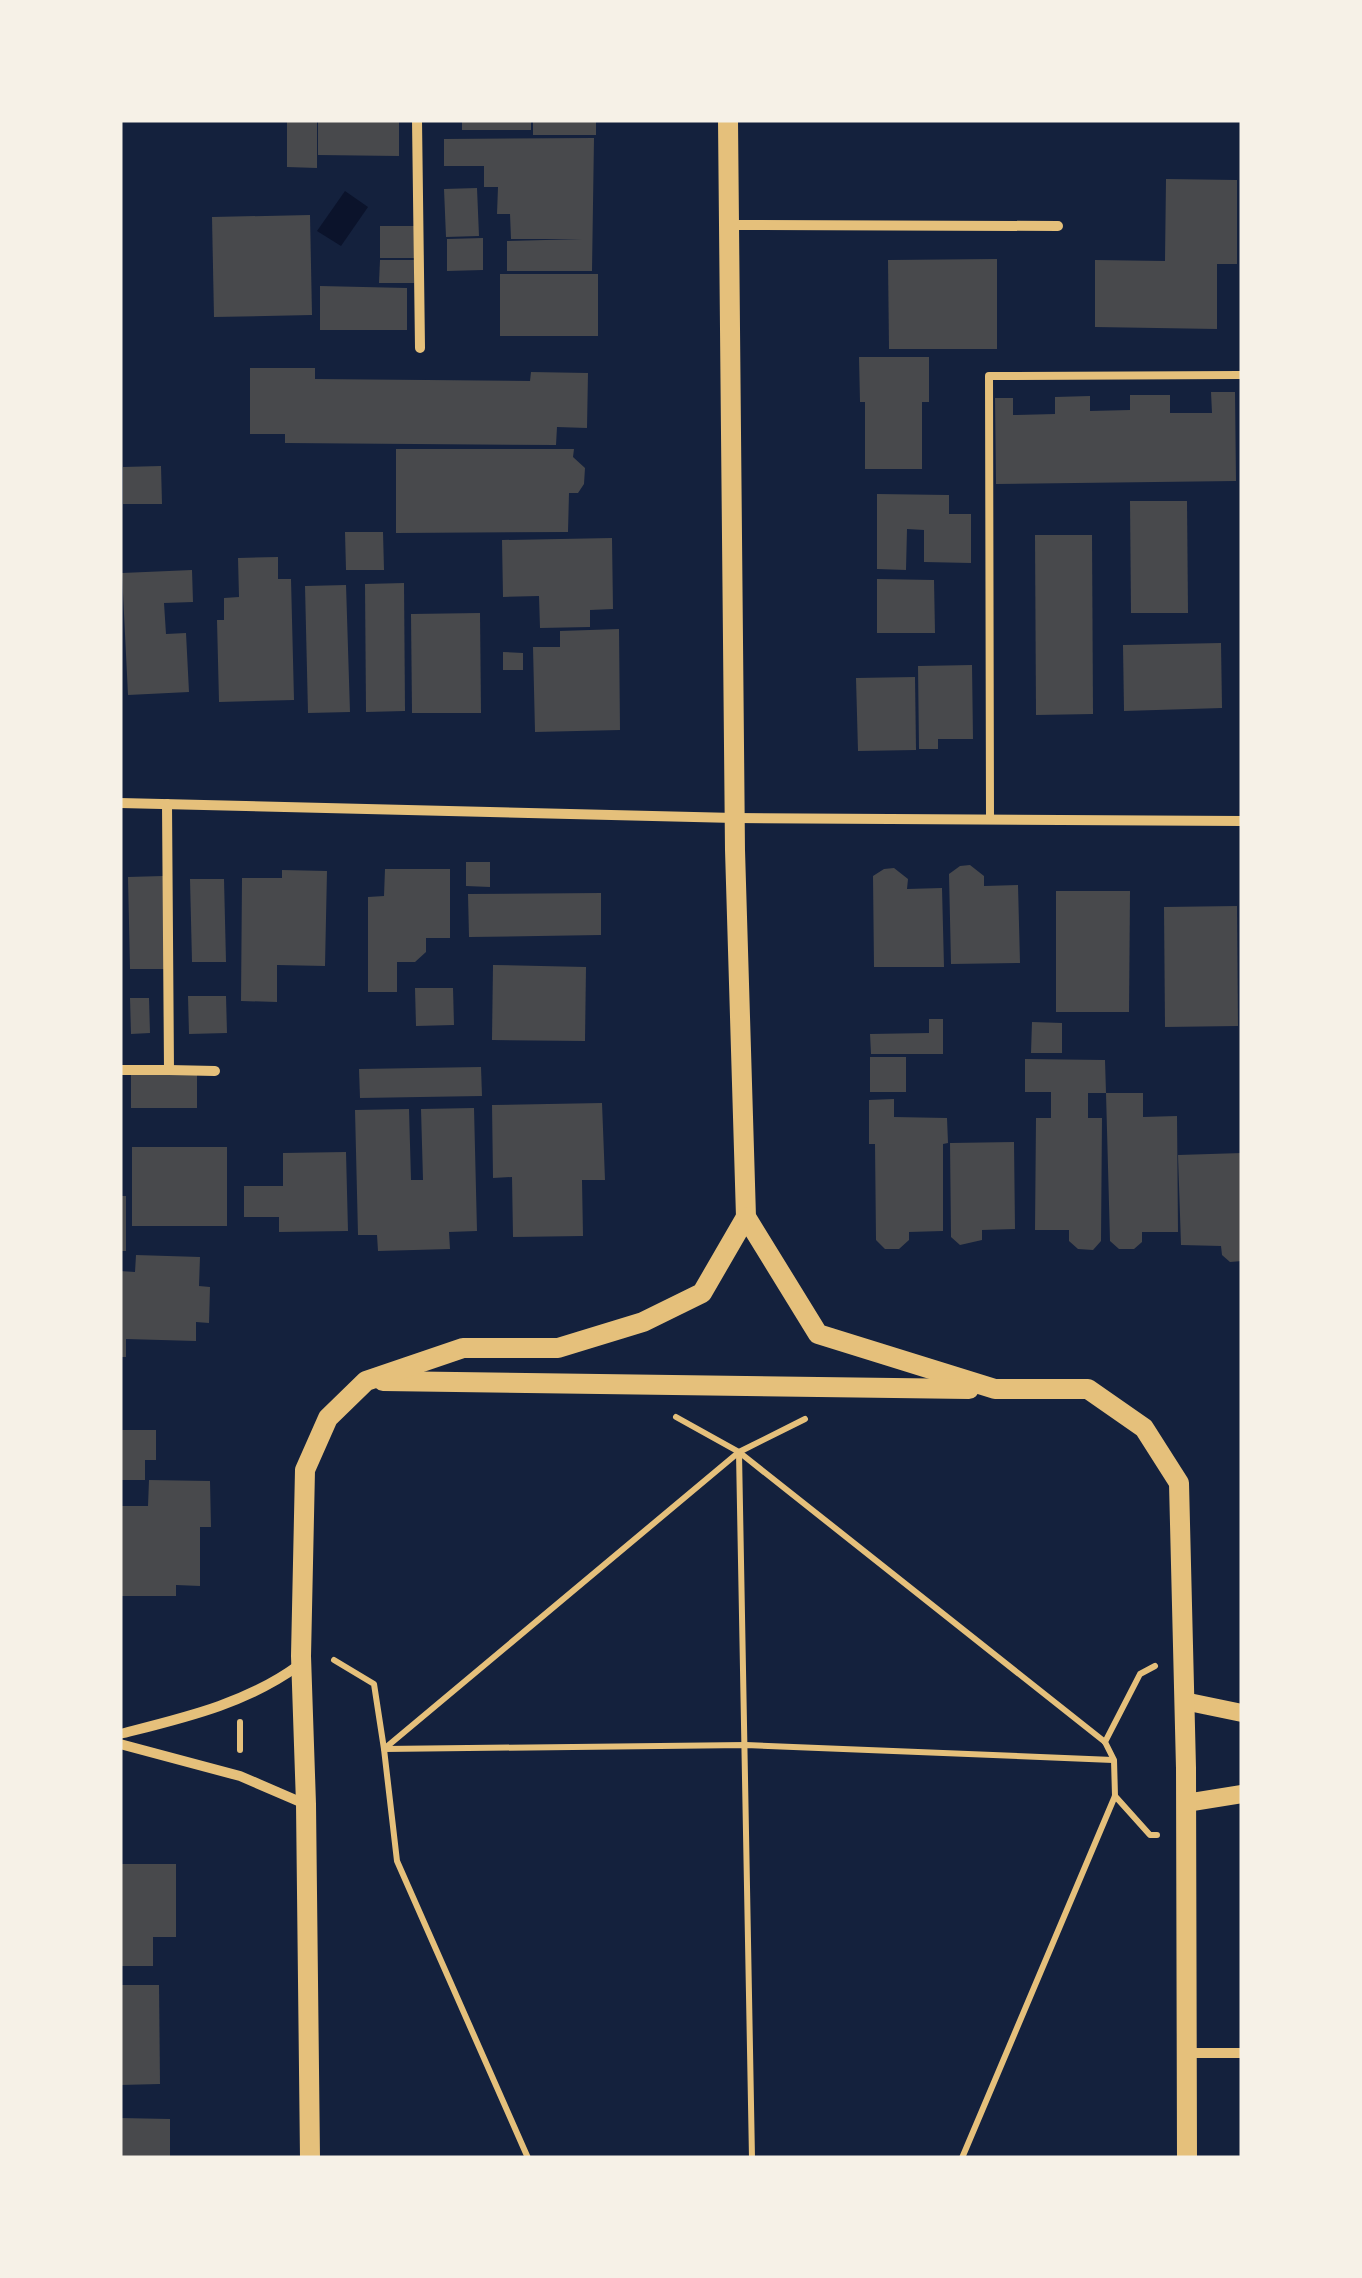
<svg xmlns="http://www.w3.org/2000/svg" width="1362" height="2278" font-family="'Golos Text',sans-serif">
  <style>
    .water { fill: #0b132b }
    .building { fill: #48494c }
    .lines { fill: none; stroke-linecap: round; stroke-linejoin: round }
    .path { stroke: #e5c07b; stroke-width: 6 }
    .service { stroke: #e5c07b; stroke-width: 8 }
    .minor { stroke: #e5c07b; stroke-width: 10 }
    .tertiary { stroke: #e5c07b; stroke-width: 18 }
    .secondary { stroke: #e5c07b; stroke-width: 20 }
  </style>
  <rect width="100%" height="100%" fill="#14213d"/>
  <!-- water -->
  <polygon class="water" points="345,191 368,207 341,246 317,231"/>
  <!-- building -->
  <g class="building">
    <polygon points="287,120 317,120 317,168 287,167"/>
    <polygon points="318,120 399,120 399,156 318,155"/>
    <rect x="462" y="120" width="69" height="10"/>
    <rect x="533" y="120" width="63" height="15"/>
    <polygon points="594,138 592,271 507,271 507,241 582,239 511,239 510,214 497,214 498,187 484,187 484,166 444,166 444,139"/>
    <polygon points="1166,179 1237,180 1237,264 1217,264 1217,329 1095,327 1095,260 1165,261"/>
    <polygon points="477,188 479,236 446,237 444,189"/>
    <polygon points="310,215 312,315 214,317 212,217"/>
    <rect x="380" y="226" width="36" height="32"/>
    <polygon points="483,238 483,270 447,271 447,239"/>
    <polygon points="997,259 997,349 889,349 888,260"/>
    <polygon points="380,260 414,260 414,283 379,283"/>
    <rect x="500" y="274" width="98" height="62"/>
    <polygon points="320,286 407,288 407,330 320,330"/>
    <polygon points="859,357 929,357 929,402 922,402 922,469 865,469 865,402 860,402"/>
    <polygon points="250,368 315,368 315,379 530,381 531,372 588,373 587,428 557,427 556,445 285,443 285,434 250,434"/>
    <polygon points="1211,392 1235,392 1236,481 996,484 995,398 1013,398 1013,415 1055,414 1055,397 1090,396 1090,411 1130,410 1130,395 1170,395 1170,413 1212,413"/>
    <polygon points="396,449 574,449 573,457 585,468 584,484 578,493 569,493 568,532 396,533"/>
    <polygon points="161,466 162,504 123,504 123,467"/>
    <polygon points="877,494 949,495 949,514 971,514 971,563 924,562 924,530 907,529 906,570 877,569"/>
    <polygon points="1130,501 1187,501 1188,613 1131,613"/>
    <polygon points="345,532 383,532 384,570 346,570"/>
    <polygon points="1035,535 1092,535 1093,714 1036,715"/>
    <polygon points="612,538 613,609 590,610 590,627 540,628 539,596 503,597 502,540"/>
    <polygon points="278,557 278,579 291,579 294,700 219,702 217,620 224,620 224,598 239,597 238,558"/>
    <polygon points="192,570 193,602 164,603 166,634 186,633 189,692 128,695 122,573"/>
    <polygon points="877,579 934,580 935,633 877,633"/>
    <polygon points="404,583 405,711 366,712 365,584"/>
    <polygon points="346,585 350,712 308,713 305,586"/>
    <polygon points="480,613 481,713 412,713 411,614"/>
    <polygon points="619,629 620,730 535,732 533,647 560,647 560,631"/>
    <polygon points="1221,643 1222,708 1124,711 1123,645"/>
    <polygon points="503,652 523,653 523,670 503,670"/>
    <polygon points="972,665 973,739 938,739 938,749 919,749 918,666"/>
    <polygon points="915,677 916,750 858,751 856,678"/>
    <polygon points="466,862 490,862 490,887 466,886"/>
    <polygon points="970,865 984,876 984,886 1018,885 1020,963 951,964 949,874 960,866"/>
    <polygon points="894,868 908,879 907,889 942,888 944,967 874,967 873,876 884,869"/>
    <polygon points="385,869 450,869 450,938 426,938 426,952 415,962 397,962 397,992 368,992 368,897 384,896"/>
    <polygon points="282,870 327,871 325,966 277,965 277,1002 241,1001 242,878 282,878"/>
    <polygon points="163,876 165,969 130,969 128,877"/>
    <polygon points="190,879 224,879 226,962 192,962"/>
    <polygon points="1056,891 1130,891 1129,1012 1056,1012"/>
    <polygon points="601,893 601,935 469,937 468,894"/>
    <polygon points="1237,906 1238,1026 1165,1027 1164,907"/>
    <polygon points="493,965 586,967 585,1041 492,1040"/>
    <polygon points="415,988 453,988 454,1025 416,1026"/>
    <polygon points="188,996 226,996 227,1033 189,1034"/>
    <polygon points="130,998 149,998 150,1033 131,1034"/>
    <polygon points="929,1019 943,1019 943,1054 871,1054 870,1034 929,1033"/>
    <polygon points="1032,1022 1062,1023 1062,1053 1031,1053"/>
    <rect x="870" y="1057" width="36" height="35"/>
    <polygon points="1025,1059 1105,1060 1106,1093 1088,1093 1088,1118 1102,1118 1101,1241 1093,1250 1078,1249 1069,1241 1069,1230 1035,1230 1036,1118 1051,1118 1051,1092 1025,1092"/>
    <polygon points="481,1067 482,1096 360,1098 359,1069"/>
    <rect x="131" y="1074" width="66" height="34"/>
    <polygon points="1106,1093 1143,1093 1143,1117 1177,1116 1178,1232 1142,1232 1142,1242 1134,1249 1119,1249 1110,1241"/>
    <polygon points="894,1099 894,1117 947,1118 948,1143 943,1144 943,1231 909,1232 909,1240 899,1249 885,1249 876,1240 875,1144 869,1144 869,1100"/>
    <polygon points="602,1103 605,1180 582,1180 583,1236 513,1237 512,1177 493,1178 492,1105"/>
    <polygon points="474,1108 477,1231 449,1232 450,1249 378,1251 377,1235 358,1235 355,1110 409,1109 411,1180 423,1180 421,1109"/>
    <polygon points="1014,1142 1015,1229 982,1230 982,1240 960,1245 951,1237 950,1143"/>
    <rect x="132" y="1147" width="95" height="79"/>
    <polygon points="346,1152 348,1231 279,1232 279,1217 244,1217 244,1186 283,1186 283,1153"/>
    <polygon points="1242,1153 1242,1261 1230,1262 1222,1255 1221,1246 1181,1245 1178,1155"/>
    <rect x="120" y="1196" width="6" height="55"/>
    <polygon points="136,1255 200,1257 199,1286 210,1287 209,1323 196,1322 196,1341 126,1339 126,1357 120,1357 120,1271 135,1272"/>
    <polygon points="120,1430 156,1430 156,1460 145,1460 145,1480 120,1480"/>
    <polygon points="149,1480 210,1481 211,1527 200,1527 200,1586 176,1585 176,1596 120,1596 120,1506 148,1506"/>
    <polygon points="120,1864 176,1864 176,1937 153,1937 153,1966 120,1966"/>
    <polygon points="120,1985 159,1985 160,2084 120,2085"/>
    <polygon points="120,2118 170,2119 170,2158 120,2158"/>
  </g>
  <g class="lines">
    <!-- path -->
    <g class="path">
      <polyline points="676,1417 739,1452 1105,1742 1114,1760 1115,1796 962,2158"/>
      <polyline points="739,1453 752,2158"/>
      <polyline points="334,1660 374,1684 384,1749 746,1745 1113,1760"/>
      <polyline points="240,1722 240,1750"/>
      <polyline points="1105,1742 1140,1674 1155,1666"/>
      <polyline points="1115,1796 1150,1835 1157,1835"/>
      <polyline points="528,2158 397,1861 384,1749 739,1452 805,1419"/>
    </g>
    <!-- service -->
    <polyline class="service" points="990,819 989,376 1240,375"/>
    <!-- minor -->
    <g class="minor">
      <polyline points="417,120 420,348"/>
      <polyline points="730,225 1058,226"/>
      <polyline points="120,803 735,818 1242,821"/>
      <polyline points="121,1070 169,1070 167,804"/>
      <polyline points="169,1070 215,1071"/>
      <path d="M120,1734C183,1718 246,1704 299,1665"/>
      <polyline points="120,1744 240,1776 305,1804"/>
      <polyline points="1187,2053 1242,2053"/>
    </g>
    <!-- tertiary -->
    <g class="tertiary">
      <polyline points="1184,1701 1242,1713"/>
      <polyline points="1186,1803 1242,1794"/>
    </g>
    <!-- secondary -->
    <g class="secondary">
      <polyline points="728,120 735,850 746,1217 818,1334 995,1389 1088,1389 1144,1428 1179,1483 1186,1768 1187,2158"/>
      <polyline points="383,1381 969,1389"/>
      <polyline points="310,2158 306,1804 301,1656 305,1470 328,1418 366,1381 463,1348 558,1348 643,1322 702,1293 746,1217"/>
    </g>
  </g>
  <!-- border -->
  <rect width="1362" height="2278" fill="none" stroke="#f6f1e7" stroke-width="245"/>
</svg>
